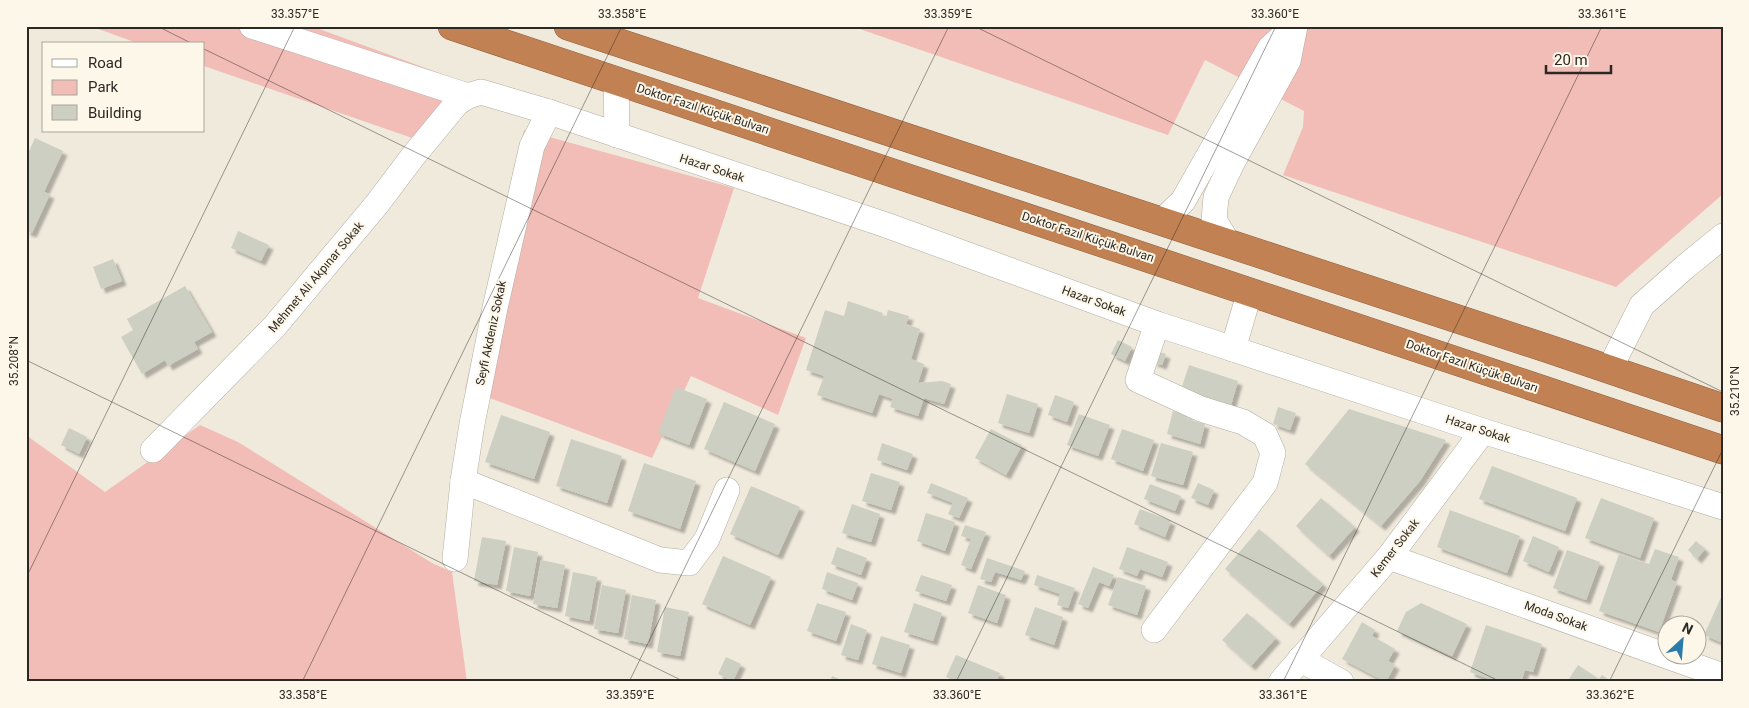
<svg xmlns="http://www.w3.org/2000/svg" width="1749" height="708" font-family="Roboto,sans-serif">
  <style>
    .green { fill: #f2bcb7 }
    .building { fill: #cccfc1; filter: url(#shadow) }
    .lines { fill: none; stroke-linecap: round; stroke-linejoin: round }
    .minor-casing { stroke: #b3ada1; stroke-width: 26 }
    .highway-casing { stroke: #8e6242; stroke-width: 29 }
    .minor { stroke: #fff; stroke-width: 25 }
    .highway { stroke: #c28152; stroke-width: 28 }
    .ticks { fill: none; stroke: #2c2924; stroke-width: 1; stroke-opacity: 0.45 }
    .labels { text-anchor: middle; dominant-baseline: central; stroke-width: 4; stroke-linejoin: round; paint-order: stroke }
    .street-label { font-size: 12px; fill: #2c2924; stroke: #fdf7e9 }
    .neatline { fill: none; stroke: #2c2924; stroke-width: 2 }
    .ticks-label { font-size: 12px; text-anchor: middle; fill: #2c2924 }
  </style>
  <defs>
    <filter id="shadow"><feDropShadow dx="4.5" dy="4.5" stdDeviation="1" flood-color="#0004"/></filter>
  </defs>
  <rect width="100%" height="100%" fill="#f0eadc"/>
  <!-- green -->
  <g class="green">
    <polygon points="90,26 311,26 461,81 418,140 204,66 204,44 140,44"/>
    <polygon points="851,26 1723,26 1723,194 1616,287 1283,175 1303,127 1304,111 1205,60 1168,135"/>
    <polygon points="524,130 734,188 698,298 806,338 778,415 691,376 652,458 465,389"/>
    <polygon points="200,425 238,442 432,563 452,572 467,682 26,682 26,435 105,492"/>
  </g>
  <!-- building -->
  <g class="building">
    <polygon points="35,138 63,151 44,192 50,194 32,233 26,231 26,158"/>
    <polygon points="238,231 269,245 261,261 231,248"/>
    <polygon points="113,259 122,281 101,289 93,267"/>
    <polygon points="185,286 212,332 194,342 198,349 168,366 165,360 142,374 121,337 133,330 127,319"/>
    <polygon points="848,301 883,313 882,316 886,318 888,310 909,316 906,324 920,329 911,359 924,364 918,383 942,381 951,384 944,404 924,398 918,416 890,407 893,399 879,394 872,413 817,395 824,376 806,370 825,310 844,316"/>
    <polygon points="1118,340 1132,347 1125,361 1111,354"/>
    <polygon points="1156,351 1166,354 1162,365 1153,362"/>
    <polygon points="1189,365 1238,381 1229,412 1179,396"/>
    <polygon points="676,387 707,399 689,445 658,433"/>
    <polygon points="1007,394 1038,404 1029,433 998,423"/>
    <polygon points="1055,395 1074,402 1067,422 1048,415"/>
    <polygon points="724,402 775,424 755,471 704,449"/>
    <polygon points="1278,407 1296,413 1290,430 1273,424"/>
    <polygon points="1349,409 1446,440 1420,481 1381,526 1305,464"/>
    <polygon points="1173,411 1188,415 1187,419 1205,424 1200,444 1167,434"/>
    <polygon points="1079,414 1110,425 1098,456 1067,445"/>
    <polygon points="501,415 550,432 534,479 485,462"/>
    <polygon points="69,428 87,437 79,454 61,445"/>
    <polygon points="991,429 1022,445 1006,475 975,458"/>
    <polygon points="1122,429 1154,440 1143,471 1111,459"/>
    <polygon points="571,439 622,456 607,503 556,486"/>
    <polygon points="882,443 913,454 907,470 877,460"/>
    <polygon points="1161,443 1193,452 1183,485 1151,476"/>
    <polygon points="644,463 696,481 680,529 628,511"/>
    <polygon points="1492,466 1577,498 1565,531 1479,499"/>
    <polygon points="871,473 900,482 891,510 862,501"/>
    <polygon points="931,483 968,498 959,518 948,514 953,503 927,493"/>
    <polygon points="1198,483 1214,490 1208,505 1191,498"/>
    <polygon points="1150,484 1181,496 1175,511 1144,499"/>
    <polygon points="751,486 800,507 778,555 730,534"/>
    <polygon points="1321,498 1355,527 1329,556 1296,526"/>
    <polygon points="1601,498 1654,518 1640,558 1585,538"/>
    <polygon points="852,504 880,514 871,542 842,533"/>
    <polygon points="1140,509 1171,521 1165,537 1134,524"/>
    <polygon points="1450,510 1520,536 1507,573 1437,547"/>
    <polygon points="926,513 955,522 945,551 917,541"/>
    <polygon points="965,525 986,532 971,569 961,565 971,539 961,536"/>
    <polygon points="1259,529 1323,584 1289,624 1225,569"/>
    <polygon points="1533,536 1559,547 1549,572 1523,561"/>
    <polygon points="482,537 506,541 497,585 474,581"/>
    <polygon points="1696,541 1705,549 1697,559 1688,550"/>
    <polygon points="514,547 538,552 530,596 506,591"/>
    <polygon points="837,547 867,558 861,575 831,564"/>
    <polygon points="1127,547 1168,562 1162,577 1140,569 1137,576 1119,569"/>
    <polygon points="1655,549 1679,557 1671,580 1677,582 1659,632 1599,611 1619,554 1649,564"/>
    <polygon points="1567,550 1600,562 1586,600 1553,588"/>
    <polygon points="723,556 771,577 750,625 702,604"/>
    <polygon points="987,558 1025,571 1021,580 995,572 991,582 980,579"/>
    <polygon points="541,560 565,565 557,608 533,604"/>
    <polygon points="1093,567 1114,575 1109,586 1099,582 1088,608 1078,604"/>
    <polygon points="573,572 597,577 589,621 565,616"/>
    <polygon points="827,572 858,583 852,600 822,589"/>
    <polygon points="921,575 952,585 946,601 915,591"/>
    <polygon points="1037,575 1075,588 1068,608 1057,605 1060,594 1034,585"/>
    <polygon points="1118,577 1146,586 1137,615 1108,605"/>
    <polygon points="602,585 626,590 618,633 594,629"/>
    <polygon points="978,585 1006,595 997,623 968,613"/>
    <polygon points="1723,593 1723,643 1704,635"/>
    <polygon points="632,595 656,600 648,644 624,639"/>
    <polygon points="817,603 846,612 836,641 807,631"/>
    <polygon points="914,603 942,613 933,641 904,632"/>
    <polygon points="1421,603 1467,624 1452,656 1397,631 1406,612"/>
    <polygon points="665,607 689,612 680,656 657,652"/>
    <polygon points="1035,607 1063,617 1054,645 1025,635"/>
    <polygon points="1247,613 1276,638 1251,666 1222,640"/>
    <polygon points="1362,622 1375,630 1372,636 1395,649 1388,661 1395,665 1386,682 1342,659"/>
    <polygon points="851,624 867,630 858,660 841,655"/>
    <polygon points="1486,625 1542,644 1533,672 1525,670 1521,682 1497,682 1470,672"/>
    <polygon points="881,636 910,645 901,673 872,664"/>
    <polygon points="956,655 1000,673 996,682 958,682 946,677"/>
    <polygon points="726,657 741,664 733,681 718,674"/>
    <polygon points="1578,665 1599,679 1602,675 1612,682 1567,682"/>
    <polygon points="832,676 847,682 830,682"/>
  </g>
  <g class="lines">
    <defs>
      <g id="minor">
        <polyline points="252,26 468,96"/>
        <polyline points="616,80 617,135"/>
        <polyline points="1162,221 1183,201 1270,48 1294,26"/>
        <polyline points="1228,243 1214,220 1216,197 1232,163 1288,61 1295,26"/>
        <polyline points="1233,349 1250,291"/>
        <polyline points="1609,370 1642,305 1685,267 1723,236"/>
        <polyline points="153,450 274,327 377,204 414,155 457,103 468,96 481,92 549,112 886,225 1157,324 1483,431 1723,507"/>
        <polyline points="463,481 660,560 689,563 707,539 727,490"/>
        <polyline points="1389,557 1723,676"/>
        <polyline points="455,559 463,481 472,424 495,308 532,146 549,112"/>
        <polyline points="1154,630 1265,483 1273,453 1265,435 1243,422 1201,409 1138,380 1157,324"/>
        <polyline points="1300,659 1341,682"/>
        <polyline points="1281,682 1389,557 1483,431"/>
      </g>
      <g id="highway">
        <polyline points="452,26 1723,450"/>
        <polyline points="568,26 1549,349 1723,408"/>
      </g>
    </defs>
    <!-- minor casing -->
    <use href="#minor" class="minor-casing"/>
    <!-- highway casing -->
    <use href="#highway" class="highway-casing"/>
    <!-- minor -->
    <use href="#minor" class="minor"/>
    <!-- highway -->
    <use href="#highway" class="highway"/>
  </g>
  <!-- ticks -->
  <path class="ticks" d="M157,26L193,44M974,26L1723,392M204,49L1501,682M26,360L685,682M26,578L295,26M302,682L622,26M629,682L949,26M956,682L1276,26M1283,682L1602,26M1609,682L1723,449"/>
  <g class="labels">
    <!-- street labels -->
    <g class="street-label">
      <text transform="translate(703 109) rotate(18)">Doktor Fazıl Küçük Bulvarı</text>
      <text transform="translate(712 168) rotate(18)">Hazar Sokak</text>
      <text transform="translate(1088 237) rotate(18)">Doktor Fazıl Küçük Bulvarı</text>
      <text transform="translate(316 277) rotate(-50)">Mehmet Ali Akpınar Sokak</text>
      <text transform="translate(1094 301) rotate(20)">Hazar Sokak</text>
      <text transform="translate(491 333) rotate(-78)">Seyfi Akdeniz Sokak</text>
      <text transform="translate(1472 366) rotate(19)">Doktor Fazıl Küçük Bulvarı</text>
      <text transform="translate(1478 429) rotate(18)">Hazar Sokak</text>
      <text transform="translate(1395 548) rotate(-52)">Kemer Sokak</text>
      <text transform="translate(1556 616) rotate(20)">Moda Sokak</text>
    </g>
  </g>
  <!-- border -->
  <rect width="1749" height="708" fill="none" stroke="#fdf7e9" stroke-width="55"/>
  <!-- legend -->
  <rect x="42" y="42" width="162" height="90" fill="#fdf7e9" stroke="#a9a59a"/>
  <rect x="52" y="59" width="25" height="8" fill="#ffffff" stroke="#a9a59a"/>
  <text x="88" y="68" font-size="15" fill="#2c2924">Road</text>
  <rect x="52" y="80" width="25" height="15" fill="#f2bcb7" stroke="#a9a59a"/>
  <text x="88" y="92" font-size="15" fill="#2c2924">Park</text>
  <rect x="52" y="105" width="25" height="15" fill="#cccfc1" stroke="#a9a59a"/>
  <text x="88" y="118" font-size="15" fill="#2c2924">Building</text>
  <!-- north arrow -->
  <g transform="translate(1682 640) rotate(26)"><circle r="24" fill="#fdf7e9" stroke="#a9a59a"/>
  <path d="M0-4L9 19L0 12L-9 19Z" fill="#2a7bac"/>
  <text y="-8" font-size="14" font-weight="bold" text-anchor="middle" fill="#2c2924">N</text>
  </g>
  <!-- scale -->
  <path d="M1546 65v8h65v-8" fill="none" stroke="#2c2924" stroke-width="2.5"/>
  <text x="1554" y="65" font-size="15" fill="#2c2924" stroke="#fdf7e9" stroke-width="4" paint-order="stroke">20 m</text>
  <rect x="28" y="28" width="1694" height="652" class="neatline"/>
  <g class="ticks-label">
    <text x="295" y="18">33.357°E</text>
    <text x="622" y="18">33.358°E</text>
    <text x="948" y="18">33.359°E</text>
    <text x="1275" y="18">33.360°E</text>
    <text x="1602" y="18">33.361°E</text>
    <text transform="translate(14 361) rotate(-90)" y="4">35.208°N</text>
    <text transform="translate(1735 391) rotate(-90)" y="4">35.210°N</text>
    <text x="303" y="699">33.358°E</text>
    <text x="630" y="699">33.359°E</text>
    <text x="957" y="699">33.360°E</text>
    <text x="1283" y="699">33.361°E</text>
    <text x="1610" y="699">33.362°E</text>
  </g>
</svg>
